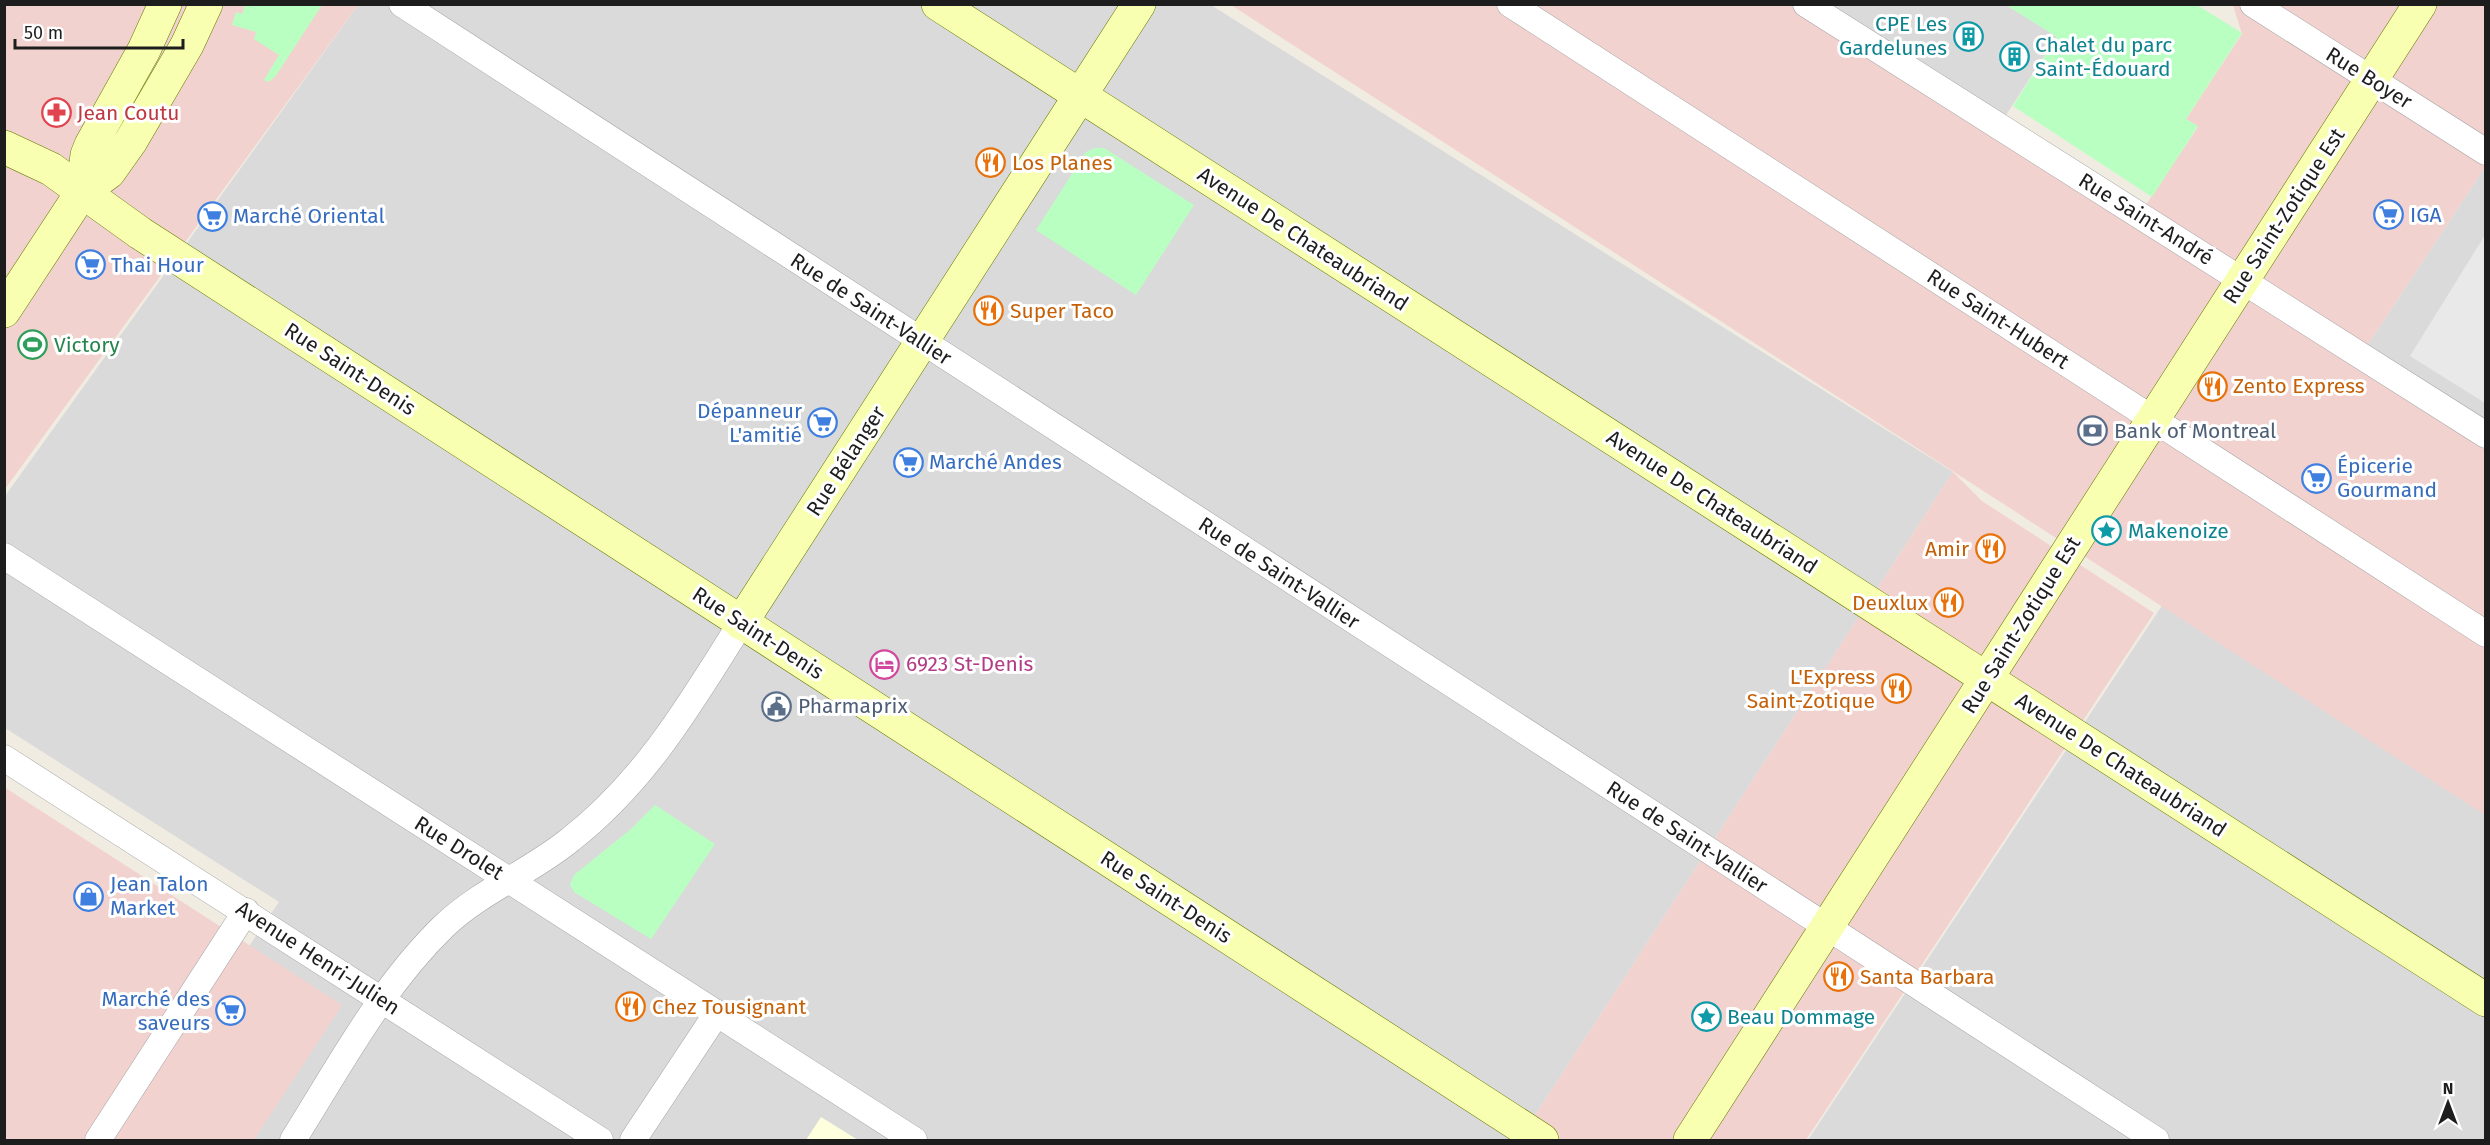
<svg xmlns="http://www.w3.org/2000/svg" width="2490" height="1145" font-family="'Fira Sans',sans-serif">
  <style>
    .residential { fill: #dbdada }
    .commercial { fill: #f2d2cf }
    .education { fill: #feffdc }
    .park { fill: #baffc2 }
    .parking { fill: #e9e9e9 }
    .lines { fill: none; stroke-linecap: round; stroke-linejoin: round }
    .street-casing { stroke: #a4a4a4; stroke-width: 27 }
    .secondary-casing { stroke: #677900; stroke-width: 34 }
    .street { stroke: #fff; stroke-width: 26 }
    .secondary { stroke: #f8ffb1; stroke-width: 33 }
    .labels { text-anchor: middle; dominant-baseline: central; stroke-width: 6; stroke-linejoin: round; paint-order: stroke }
    .culture-label { font-size: 21px; fill: #0d838f; stroke: #fff; text-anchor: start }
    .street-label { font-size: 21px; fill: #1d1d1d; stroke: #fff }
    .health-label { font-size: 21px; fill: #be3a42; stroke: #fff; text-anchor: start }
    .food-label { font-size: 21px; fill: #c56008; stroke: #fff; text-anchor: start }
    .shop-label { font-size: 21px; fill: #366cbe; stroke: #fff; text-anchor: start }
    .leisure-label { font-size: 21px; fill: #27864d; stroke: #fff; text-anchor: start }
    .service-label { font-size: 21px; fill: #4e5e75; stroke: #fff; text-anchor: start }
    .hotel-label { font-size: 21px; fill: #b23c85; stroke: #fff; text-anchor: start }
  </style>
  <rect width="100%" height="100%" fill="#f0ece2"/>
  <!-- residential -->
  <g class="residential">
    <polygon points="358,5 1211,5 1953,472 1519,1140 118,1140 279,902 5,728 5,496"/>
    <polygon points="1806,5 2006,5 2057,36 1999,126"/>
    <polygon points="2485,167 2485,435 2361,355"/>
    <polygon points="2169,595 2485,810 2485,1140 1808,1140"/>
  </g>
  <!-- commercial -->
  <g class="commercial">
    <polygon points="5,5 358,5 5,489"/>
    <polygon points="1231,5 1806,5 2139,215 2198,127 2186,119 2242,34 2233,5 2485,5 2485,167 2361,355 2485,435 2485,815"/>
    <polygon points="1953,472 1982,501 2154,613 1806,1140 1519,1140"/>
    <polygon points="4,787 342,1005 254,1140 5,1140"/>
  </g>
  <!-- education -->
  <polygon class="education" points="821,1117 858,1140 806,1140"/>
  <!-- park -->
  <g class="park">
    <polygon points="245,5 322,5 275,77 268,82 264,80 279,55 254,39 256,32 232,25 236,12 242,14"/>
    <polygon points="2006,5 2197,5 2242,33 2186,119 2198,126 2152,197 2013,106 2057,37"/>
    <polygon points="1095,148 1104,148 1194,205 1136,295 1036,230 1086,152"/>
    <polygon points="655,805 715,844 651,939 574,892 570,885 574,875 631,829"/>
  </g>
  <!-- parking -->
  <polygon class="parking" points="2485,235 2485,403 2410,356"/>
  <g class="lines">
    <defs>
      <g id="street">
        <polyline points="402,4 2156,1140"/>
        <polyline points="1510,4 2486,634"/>
        <polyline points="1806,4 2486,435"/>
        <polyline points="2253,4 2486,152"/>
        <polyline points="4,556 914,1140"/>
        <polyline points="4,758 600,1140"/>
        <polyline points="98,1140 246,911"/>
        <path d="M293,1140C339,1067 381,987 444,926C482,890 531,872 571,839C646,780 691,703 741,623"/>
        <polyline points="633,1140 717,1013"/>
      </g>
      <g id="secondary">
        <polyline points="938,4 2486,1000"/>
        <polyline points="4,147 51,169 140,233 1542,1140"/>
        <polyline points="82,192 87,155 91,145 144,50 165,4"/>
        <polyline points="4,311 82,192 109,172 131,141 187,45 206,4"/>
        <polyline points="741,623 1139,4"/>
        <polyline points="1690,1140 2420,4"/>
      </g>
    </defs>
    <!-- street casing -->
    <use href="#street" class="street-casing"/>
    <!-- secondary casing -->
    <use href="#secondary" class="secondary-casing"/>
    <!-- street -->
    <use href="#street" class="street"/>
    <!-- secondary -->
    <use href="#secondary" class="secondary"/>
  </g>
  <!-- icons -->
  <defs>
    <symbol id="building-ring" viewBox="-11 -11 22 22"><circle r="9.5" fill="#fff" stroke="#0f9aa8" stroke-width="1.5"/><path d="M-4-6H4V6H1V3H-1V6H-4ZM-2.5-4.3h1.7v1.8h-1.7ZM.8-4.3h1.7v1.8H.8ZM-2.5-1h1.7V.8h-1.7ZM.8-1h1.7V.8H.8Z" fill="#0f9aa8"/></symbol>
    <symbol id="pharmacy-ring" viewBox="-11 -11 22 22"><circle r="9.5" fill="#fff" stroke="#e0444e" stroke-width="1.5"/><path d="M-2-6h4v4h4v4h-4v4h-4v-4h-4v-4h4Z" fill="#e0444e"/></symbol>
    <symbol id="restaurant-ring" viewBox="-11 -11 22 22"><circle r="9.5" fill="#fff" stroke="#e8710a" stroke-width="1.5"/><path d="M-5-6h1v4h1v-4h1v4h1v-4h1v5L-1.5 .5V6h-2V.5L-5-1ZM5-6V6H3V1.5H1.5Q1.5-4 5-6Z" fill="#e8710a"/></symbol>
    <symbol id="supermarket-ring" viewBox="-11 -11 22 22"><circle r="9.5" fill="#fff" stroke="#3f7fe0" stroke-width="1.5"/><path d="M-6-5.5h2.5l.6 2H6L4.5 2H-2.5L-4.4-4H-6ZM-1.5 3.2a1.3 1.3 0 1 0 .1 0ZM3 3.2a1.3 1.3 0 1 0 .1 0Z" fill="#3f7fe0"/></symbol>
    <symbol id="stadium-ring" viewBox="-11 -11 22 22"><circle r="9.5" fill="#fff" stroke="#2e9e5b" stroke-width="1.5"/><path d="M0-5a6.5 5 0 1 0 0 10a6.5 5 0 1 0 0-10ZM-3.5-1.8h7v3.6h-7Z" fill="#2e9e5b"/></symbol>
    <symbol id="bank-ring" viewBox="-11 -11 22 22"><circle r="9.5" fill="#fff" stroke="#5c6f8a" stroke-width="1.5"/><path d="M-6-4H6V4H-6ZM0-2.3a2.3 2.3 0 1 0 0 4.6a2.3 2.3 0 1 0 0-4.6Z" fill="#5c6f8a"/></symbol>
    <symbol id="sight-ring" viewBox="-11 -11 22 22"><circle r="9.5" fill="#fff" stroke="#0f9aa8" stroke-width="1.5"/><path d="M0-6L1.8-2.2L6-1.7L2.9 1.2L3.7 5.4L0 3.3L-3.7 5.4L-2.9 1.2L-6-1.7L-1.8-2.2Z" fill="#0f9aa8"/></symbol>
    <symbol id="hotel-ring" viewBox="-11 -11 22 22"><circle r="9.5" fill="#fff" stroke="#d1479c" stroke-width="1.5"/><path d="M-6-4.5h1.5V1H6V5H4.5V3h-9V5H-6ZM-4 0a1.8 1.8 0 1 1 3.6 0ZM.5 0V-2.5h3Q6-2.5 6 0Z" fill="#d1479c"/></symbol>
    <symbol id="civic-ring" viewBox="-11 -11 22 22"><circle r="9.5" fill="#fff" stroke="#5c6f8a" stroke-width="1.5"/><path d="M-.6-6.5H3V-4.5H.6V-3L4-1V1h2V6H-6V1h2V-1L-.6-3ZM-1.2 2.5V6h2.4V2.5Z" fill="#5c6f8a"/></symbol>
    <symbol id="shop-ring" viewBox="-11 -11 22 22"><circle r="9.5" fill="#fff" stroke="#3f7fe0" stroke-width="1.5"/><path d="M-5-2.5h2.3a2.7 3.5 0 0 1 5.4 0H5L5.5 6h-11ZM-1.5-2.5h3a1.5 2.3 0 0 0-3 0Z" fill="#3f7fe0"/></symbol>
  </defs>
  <g fill-rule="evenodd">
    <use href="#building-ring" x="1952" y="20" width="33" height="33"/>
    <use href="#building-ring" x="1998" y="40" width="33" height="33"/>
    <use href="#pharmacy-ring" x="40" y="96" width="33" height="33"/>
    <use href="#restaurant-ring" x="974" y="146" width="33" height="33"/>
    <use href="#supermarket-ring" x="2372" y="198" width="33" height="33"/>
    <use href="#supermarket-ring" x="196" y="200" width="33" height="33"/>
    <use href="#supermarket-ring" x="74" y="248" width="33" height="33"/>
    <use href="#restaurant-ring" x="972" y="294" width="33" height="33"/>
    <use href="#stadium-ring" x="16" y="328" width="33" height="33"/>
    <use href="#restaurant-ring" x="2196" y="370" width="33" height="33"/>
    <use href="#supermarket-ring" x="806" y="406" width="33" height="33"/>
    <use href="#bank-ring" x="2076" y="414" width="33" height="33"/>
    <use href="#supermarket-ring" x="892" y="446" width="33" height="33"/>
    <use href="#supermarket-ring" x="2300" y="462" width="33" height="33"/>
    <use href="#sight-ring" x="2090" y="514" width="33" height="33"/>
    <use href="#restaurant-ring" x="1974" y="532" width="33" height="33"/>
    <use href="#restaurant-ring" x="1932" y="586" width="33" height="33"/>
    <use href="#hotel-ring" x="868" y="648" width="33" height="33"/>
    <use href="#restaurant-ring" x="1880" y="672" width="33" height="33"/>
    <use href="#civic-ring" x="760" y="690" width="33" height="33"/>
    <use href="#shop-ring" x="72" y="880" width="33" height="33"/>
    <use href="#restaurant-ring" x="1822" y="960" width="33" height="33"/>
    <use href="#restaurant-ring" x="614" y="990" width="33" height="33"/>
    <use href="#supermarket-ring" x="214" y="994" width="33" height="33"/>
    <use href="#sight-ring" x="1690" y="1000" width="33" height="33"/>
  </g>
  <g class="labels">
    <!-- culture labels -->
    <g class="culture-label">
      <text x="1947" y="24" text-anchor="end">CPE Les<tspan x="1947" dy="24">Gardelunes</tspan></text>
      <text x="2035" y="45">Chalet du parc<tspan x="2035" dy="24">Saint-Édouard</tspan></text>
      <text x="2128" y="531">Makenoize</text>
      <text x="1727" y="1017">Beau Dommage</text>
    </g>
    <!-- street labels -->
    <g class="street-label">
      <text transform="translate(2369 78) rotate(32)">Rue Boyer</text>
      <text transform="translate(2284 216) rotate(-57)">Rue Saint-Zotique Est</text>
      <text transform="translate(2146 219) rotate(32)">Rue Saint-André</text>
      <text transform="translate(1303 239) rotate(33)">Avenue De Chateaubriand</text>
      <text transform="translate(871 309) rotate(33)">Rue de Saint-Vallier</text>
      <text transform="translate(1998 319) rotate(33)">Rue Saint-Hubert</text>
      <text transform="translate(350 369) rotate(33)">Rue Saint-Denis</text>
      <text transform="translate(846 461) rotate(-57)">Rue Bélanger</text>
      <text transform="translate(1712 502) rotate(33)">Avenue De Chateaubriand</text>
      <text transform="translate(1279 573) rotate(33)">Rue de Saint-Vallier</text>
      <text transform="translate(2021 625) rotate(-58)">Rue Saint-Zotique Est</text>
      <text transform="translate(758 633) rotate(33)">Rue Saint-Denis</text>
      <text transform="translate(2121 765) rotate(33)">Avenue De Chateaubriand</text>
      <text transform="translate(1687 837) rotate(33)">Rue de Saint-Vallier</text>
      <text transform="translate(459 848) rotate(32)">Rue Drolet</text>
      <text transform="translate(1166 897) rotate(33)">Rue Saint-Denis</text>
      <text transform="translate(318 958) rotate(33)">Avenue Henri-Julien</text>
    </g>
    <!-- health labels -->
    <g class="health-label">
      <text x="77" y="113">Jean Coutu</text>
    </g>
    <!-- food labels -->
    <g class="food-label">
      <text x="1012" y="163">Los Planes</text>
      <text x="1010" y="311">Super Taco</text>
      <text x="2233" y="386">Zento Express</text>
      <text x="1969" y="549" text-anchor="end">Amir</text>
      <text x="1928" y="603" text-anchor="end">Deuxlux</text>
      <text x="1875" y="677" text-anchor="end">L'Express<tspan x="1875" dy="24">Saint-Zotique</tspan></text>
      <text x="1860" y="977">Santa Barbara</text>
      <text x="652" y="1007">Chez Tousignant</text>
    </g>
    <!-- shop labels -->
    <g class="shop-label">
      <text x="2410" y="215">IGA</text>
      <text x="233" y="216">Marché Oriental</text>
      <text x="111" y="265">Thai Hour</text>
      <text x="802" y="411" text-anchor="end">Dépanneur<tspan x="802" dy="24">L'amitié</tspan></text>
      <text x="929" y="462">Marché Andes</text>
      <text x="2337" y="466">Épicerie<tspan x="2337" dy="24">Gourmand</tspan></text>
      <text x="110" y="884">Jean Talon<tspan x="110" dy="24">Market</tspan></text>
      <text x="210" y="999" text-anchor="end">Marché des<tspan x="210" dy="24">saveurs</tspan></text>
    </g>
    <!-- leisure labels -->
    <g class="leisure-label">
      <text x="54" y="345">Victory</text>
    </g>
    <!-- service labels -->
    <g class="service-label">
      <text x="2114" y="431">Bank of Montreal</text>
      <text x="798" y="706">Pharmaprix</text>
    </g>
    <!-- hotel labels -->
    <g class="hotel-label">
      <text x="906" y="664">6923 St-Denis</text>
    </g>
  </g>
  <!-- border -->
  <rect width="2490" height="1145" fill="none" stroke="#1d1d1d" stroke-width="12"/>
  <!-- north arrow -->
  <g transform="translate(2448 1103)" stroke="#ffffff" stroke-width="4.5" paint-order="stroke">
  <path d="M0-4.5L10 22L0 15L-10 22Z" fill="#1d1d1d"/>
  <text y="-9" font-size="16" font-weight="bold" text-anchor="middle" fill="#1d1d1d">N</text>
  </g>
  <!-- scale -->
  <path d="M15 39v9h168v-9" fill="none" stroke="#1d1d1d" stroke-width="3"/>
  <text x="24" y="39" font-size="18" fill="#1d1d1d" stroke="#ffffff" stroke-width="4.5" paint-order="stroke">50 m</text>
</svg>
